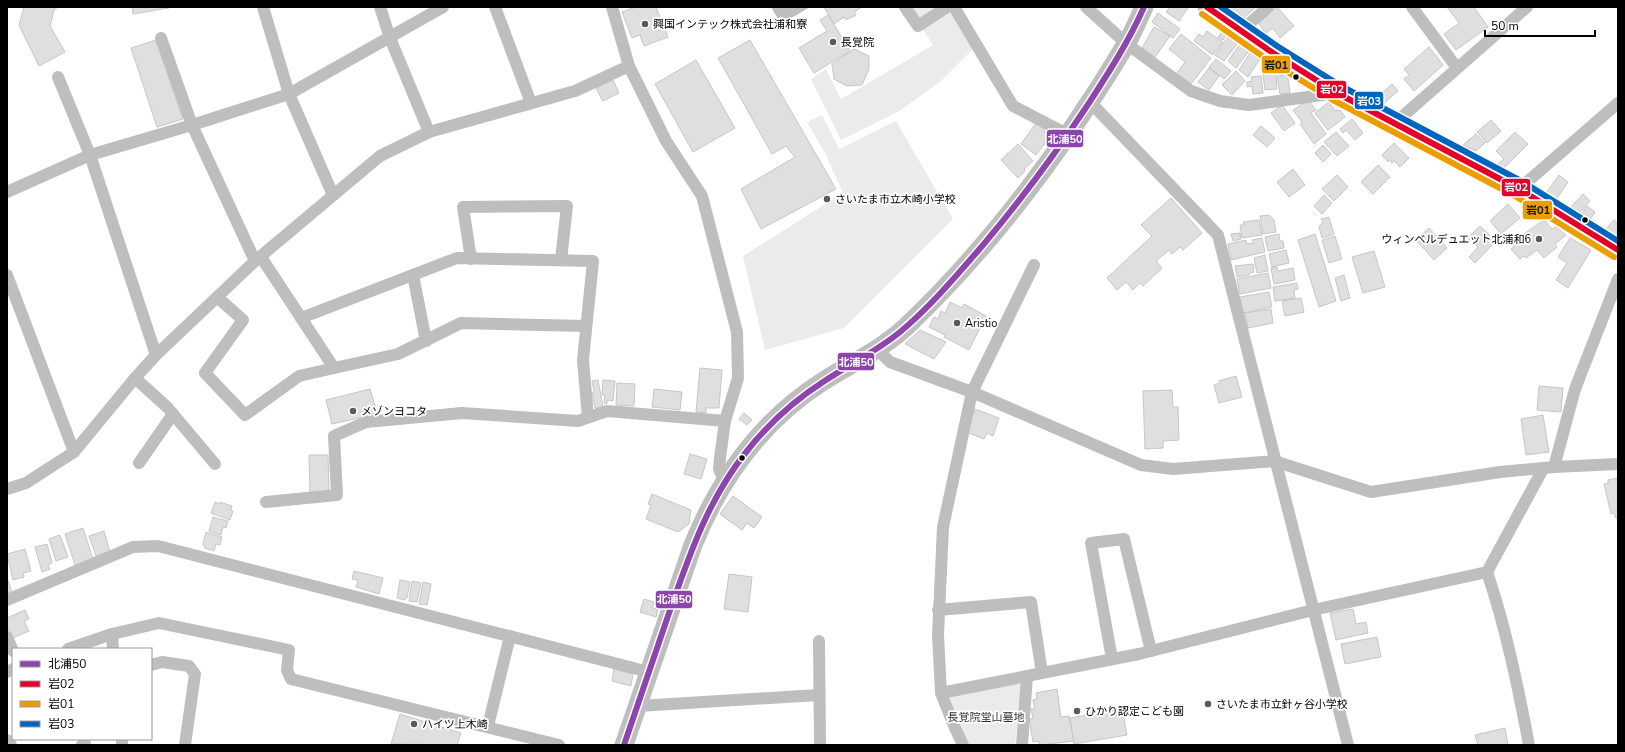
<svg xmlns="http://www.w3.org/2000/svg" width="1625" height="752" font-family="'Nunito Sans','Noto Sans JP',sans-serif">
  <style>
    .green { fill: #ebebeb }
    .water { fill: #bebebe }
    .building { fill: #dfdfdf; stroke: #c6c6c6 }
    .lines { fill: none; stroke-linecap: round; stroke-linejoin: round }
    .street { stroke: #bebebe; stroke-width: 12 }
    .primary { stroke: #bebebe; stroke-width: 19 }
    .bus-1-casing { stroke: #fff; stroke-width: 9 }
    .bus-2-casing { stroke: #fff; stroke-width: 9 }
    .bus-3-casing { stroke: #fff; stroke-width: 9 }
    .bus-4-casing { stroke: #fff; stroke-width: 9 }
    .bus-1 { stroke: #8e44ad; stroke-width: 6 }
    .bus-2 { stroke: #e4002b; stroke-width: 6 }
    .bus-3 { stroke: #eb9e00; stroke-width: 6 }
    .bus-4 { stroke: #0065bd; stroke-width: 6 }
    .poi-dot { fill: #595959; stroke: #fff; stroke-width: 1.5 }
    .bus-dot { fill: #000; stroke: #fff; stroke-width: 1.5 }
    .labels { text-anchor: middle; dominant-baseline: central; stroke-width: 3.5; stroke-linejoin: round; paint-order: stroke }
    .poi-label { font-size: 11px; fill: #000; stroke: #fff; text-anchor: start }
    .park-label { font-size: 11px; fill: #323232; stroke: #fff }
    .line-badge { stroke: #fff; stroke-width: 1.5 }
    .badge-label { font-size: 11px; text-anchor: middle; font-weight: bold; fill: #fff }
    .pale-badge-label { font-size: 11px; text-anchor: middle; font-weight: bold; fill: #111 }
  </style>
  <rect width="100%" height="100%" fill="#fff"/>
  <!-- green -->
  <g class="green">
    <polygon points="910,7 938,7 918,20"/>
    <polygon points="948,9 974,48 941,81 901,110 841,140 811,79 826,69 841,99 933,45 921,27"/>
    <polygon points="822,115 839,149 896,121 953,219 844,328 765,350 743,256 843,193 825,153 807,122"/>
    <polygon points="1019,683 1021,686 1015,745 968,745 949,700 953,694"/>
  </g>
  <!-- water -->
  <polygon class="water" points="771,7 810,7 781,24"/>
  <!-- building -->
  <g class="building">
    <polygon points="24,7 58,7 54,10 50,26 65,52 39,66 19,25"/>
    <polygon points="132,7 169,7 169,8 133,14"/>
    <polygon points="636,7 656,7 668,37 644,46 640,35 632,38 622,12"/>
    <polygon points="824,7 862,7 854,12 856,15 846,20 844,17 834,24"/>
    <polygon points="1170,7 1186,7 1188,8 1179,21 1166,12"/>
    <polygon points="1229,7 1256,7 1244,18 1236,10 1234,12"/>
    <polygon points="1277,7 1294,26 1280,38 1273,28 1266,33 1258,23"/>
    <polygon points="1447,7 1474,7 1488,27 1456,50 1444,34 1459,23"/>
    <polygon points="1158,13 1180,29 1173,38 1152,22"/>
    <polygon points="828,15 850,51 814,73 799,48 827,31 820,20"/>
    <polygon points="1154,27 1170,36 1155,57 1142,48"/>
    <polygon points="1207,31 1223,42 1213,55 1194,41 1199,34 1203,37"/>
    <polygon points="1222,32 1226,35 1223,40 1218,37"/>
    <polygon points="1181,34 1211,58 1191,84 1177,73 1185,62 1169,49"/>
    <polygon points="1228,37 1237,44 1224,61 1215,55"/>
    <polygon points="156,40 183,119 157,127 131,48"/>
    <polygon points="750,40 836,189 761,229 741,189 795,157 786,146 772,154 718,58"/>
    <polygon points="1240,44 1249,51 1236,68 1228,61"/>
    <polygon points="1429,47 1443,65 1414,91 1404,79 1409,75 1404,69"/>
    <polygon points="854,49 869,56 869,69 862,85 847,86 834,79 832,64"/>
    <polygon points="1250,53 1260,59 1248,77 1239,70"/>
    <polygon points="1216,59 1231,71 1224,79 1209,67"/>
    <polygon points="696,60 735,128 693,152 655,84"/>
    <polygon points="1275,66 1277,89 1265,90 1262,67"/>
    <polygon points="1209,68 1219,76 1209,90 1198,82"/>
    <polygon points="1236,71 1245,81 1232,95 1222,85"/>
    <polygon points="1285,75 1288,79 1290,93 1280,94 1277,76"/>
    <polygon points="1261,76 1263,93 1253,94 1252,86 1247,87 1247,82 1252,81 1251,77"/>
    <polygon points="613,80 619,93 603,101 596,88"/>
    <polygon points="1392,84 1398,91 1384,103 1379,96"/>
    <polygon points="1309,101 1316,110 1311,113 1326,134 1314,144 1300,124 1302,122 1293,110 1305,102"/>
    <polygon points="1329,102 1335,111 1340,110 1345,117 1328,130 1315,113"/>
    <polygon points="1282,105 1295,123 1284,131 1271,113"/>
    <polygon points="1352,119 1363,133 1355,140 1346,130 1343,133 1340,129"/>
    <polygon points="1491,120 1501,131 1487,143 1477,132"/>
    <polygon points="1036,123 1045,130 1044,132 1050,136 1036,155 1021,144"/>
    <polygon points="1261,126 1275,138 1267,147 1253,135"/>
    <polygon points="1336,132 1349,146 1337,156 1324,142"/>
    <polygon points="1515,132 1528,144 1502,170 1497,165 1504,159 1496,151"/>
    <polygon points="1476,134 1485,143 1476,151 1463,145"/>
    <polygon points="1394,143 1409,158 1400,167 1394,161 1392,163 1389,160 1388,162 1382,155"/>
    <polygon points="1018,144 1033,161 1024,169 1025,171 1018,178 1001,160"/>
    <polygon points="1323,145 1331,154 1323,162 1315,153"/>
    <polygon points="1378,165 1390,177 1373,194 1361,182"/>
    <polygon points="1293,169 1305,185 1289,197 1277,182"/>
    <polygon points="1337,175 1348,187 1334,201 1322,189"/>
    <polygon points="1559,175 1568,182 1556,200 1546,193"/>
    <polygon points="1583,194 1590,201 1580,212 1571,207"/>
    <polygon points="1324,195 1332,203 1322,214 1314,206"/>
    <polygon points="1171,198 1202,233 1183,250 1180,247 1172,254 1169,250 1156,261 1162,268 1143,286 1140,283 1133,290 1126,282 1117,290 1107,278 1152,236 1141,225"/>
    <polygon points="1508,204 1520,218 1501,234 1490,221"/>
    <polygon points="1587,206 1595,212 1590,220 1582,213"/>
    <polygon points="1269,215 1274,220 1276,232 1263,234 1260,216"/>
    <polygon points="1329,217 1334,234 1322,238 1319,227 1323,222 1321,219"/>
    <polygon points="1259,220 1262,235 1242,238 1240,225 1244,225 1243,222"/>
    <polygon points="1544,220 1552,229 1556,227 1566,235 1555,244 1557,247 1544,258 1537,250 1526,258 1524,256 1520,259 1511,249 1514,247 1511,243"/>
    <polygon points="1614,220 1618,224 1618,236 1615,239 1605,230"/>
    <polygon points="1480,226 1496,241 1475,263 1469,257 1478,247 1468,238"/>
    <polygon points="1429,228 1447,248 1434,260 1416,240"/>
    <polygon points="1240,233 1241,239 1233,241 1231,234"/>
    <polygon points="1279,234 1280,241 1283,241 1284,248 1268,251 1265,237"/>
    <polygon points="1315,234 1336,301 1319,307 1298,240"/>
    <polygon points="1335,236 1342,259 1329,263 1322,240"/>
    <polygon points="1262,238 1265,252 1231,260 1228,244 1246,240 1247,244 1254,243 1252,240"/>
    <polygon points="1570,238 1591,250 1568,288 1556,280 1567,263 1558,257"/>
    <polygon points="1286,250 1289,263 1272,267 1269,254"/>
    <polygon points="1374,251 1385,287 1363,293 1352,257"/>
    <polygon points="1265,255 1268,271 1257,273 1254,258"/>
    <polygon points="1253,264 1254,272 1250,273 1249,275 1237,277 1235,266"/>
    <polygon points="1277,267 1278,271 1293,268 1295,280 1274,284 1271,268"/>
    <polygon points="1268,273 1271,288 1240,294 1237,279"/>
    <polygon points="1344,275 1350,298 1341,301 1335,278"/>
    <polygon points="1297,283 1298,289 1294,290 1295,298 1275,301 1273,287"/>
    <polygon points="1269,292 1272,307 1243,313 1240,297"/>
    <polygon points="1301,298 1304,312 1285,316 1282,301"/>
    <polygon points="950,302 962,308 964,304 986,316 969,350 944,337 945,335 929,327 934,317 938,319 941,311 945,313"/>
    <polygon points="1271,309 1273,323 1248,328 1245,313"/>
    <polygon points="920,330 946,342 934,359 905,344"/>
    <polygon points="700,368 722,370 719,408 706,408 706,413 696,412"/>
    <polygon points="1236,376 1242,397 1219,403 1214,385 1220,383 1219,381"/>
    <polygon points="598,380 603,407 595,408 592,393 594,392 592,381"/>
    <polygon points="603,380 615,381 613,401 607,400 607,404 604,403 605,395 602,395"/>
    <polygon points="617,383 635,384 634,406 616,405"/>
    <polygon points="1539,386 1563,388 1561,412 1537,410"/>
    <polygon points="370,389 379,418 360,423 359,418 332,424 326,400"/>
    <polygon points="654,389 682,392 680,410 652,407"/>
    <polygon points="1172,390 1173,407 1178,407 1179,440 1163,441 1163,448 1145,449 1143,391"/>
    <polygon points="975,409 999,418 993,436 987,433 984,439 966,432"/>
    <polygon points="744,413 752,420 747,425 739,419"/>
    <polygon points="1543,415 1549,452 1526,455 1521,419"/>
    <polygon points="690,454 707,459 701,479 684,474"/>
    <polygon points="309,455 328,455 329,493 310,493"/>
    <polygon points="1618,478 1618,518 1616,518 1614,513 1611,514 1604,484 1608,483 1608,480"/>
    <polygon points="652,494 691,510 689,524 678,532 646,519 651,505 648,504"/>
    <polygon points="733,496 762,517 754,528 747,523 742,530 720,514"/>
    <polygon points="215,502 219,504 220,502 232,506 231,510 233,511 230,520 211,513"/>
    <polygon points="213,517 228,521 226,528 223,527 221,535 209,531"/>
    <polygon points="83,528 93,559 75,565 65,534"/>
    <polygon points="104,531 110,552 96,556 89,536"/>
    <polygon points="206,532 222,537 220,545 216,544 214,551 205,548 203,544"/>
    <polygon points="60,535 68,557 56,561 49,539"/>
    <polygon points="47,544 52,563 48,565 50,569 42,572 35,547"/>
    <polygon points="25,549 31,571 23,573 24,577 13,580 7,554"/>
    <polygon points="354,571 383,578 379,594 356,587 358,580 352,579"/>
    <polygon points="729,574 752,577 748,612 724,609"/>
    <polygon points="7,578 12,592 7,594"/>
    <polygon points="400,580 410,582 407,598 405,598 405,600 397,598"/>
    <polygon points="412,581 421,583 417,602 409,601"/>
    <polygon points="423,582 431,584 427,605 419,604"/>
    <polygon points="644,599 654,602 652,608 658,609 656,617 640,612"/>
    <polygon points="1353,609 1356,624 1366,622 1368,633 1336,640 1330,613"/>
    <polygon points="25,610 29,619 24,621 29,631 13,638 7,626 7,618"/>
    <polygon points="1377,637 1381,657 1345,664 1341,644"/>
    <polygon points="614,669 633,674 631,686 612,681"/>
    <polygon points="1057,689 1061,717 1069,716 1074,741 1039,745 1039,741 1033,742 1029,719 1033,718 1031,709 1035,709 1033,700 1037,699 1036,693"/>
    <polygon points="1122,709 1127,735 1074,744 1070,718"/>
    <polygon points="400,714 461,733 457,745 391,744"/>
    <polygon points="1505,728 1508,745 1478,745 1475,735"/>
  </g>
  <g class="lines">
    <!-- street -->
    <g class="street">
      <polyline points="263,7 289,94 333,195"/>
      <polyline points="380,7 390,38 429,132"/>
      <polyline points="495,7 531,103"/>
      <polyline points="612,7 629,66 666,141 702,196 737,332 738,378 725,421 720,458 719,469 724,480"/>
      <polyline points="905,7 918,26 947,7"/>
      <polyline points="954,7 1013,106 1067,134"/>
      <polyline points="1086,7 1127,44 1191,91 1220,101 1249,105 1337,93"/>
      <polyline points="1412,7 1457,68"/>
      <polyline points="1241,31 1268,7"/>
      <polyline points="161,38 192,125 255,261"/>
      <polyline points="58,77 90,155 156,355"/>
      <polyline points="1090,102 1218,235 1348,745"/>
      <polyline points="1395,123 1527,7"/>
      <polyline points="1519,189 1618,103"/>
      <polyline points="7,192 90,155 192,125 289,94 443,7"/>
      <polyline points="471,259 463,207 567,206 561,260"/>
      <polyline points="7,275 74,452"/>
      <polyline points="413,275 426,341"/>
      <polyline points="217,297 243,320 205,373 245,415 299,376 334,368 261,257"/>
      <polyline points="301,318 457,258 593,261 583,360 588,417"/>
      <polyline points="877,349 890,362 972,392 1141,465 1173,469 1274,461 1371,492 1500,472 1554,467 1618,464"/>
      <polyline points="334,368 398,354 461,323 586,326"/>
      <polyline points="135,378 168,408 215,464"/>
      <polyline points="139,463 173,414"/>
      <polyline points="1554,467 1575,389 1618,279"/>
      <polyline points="7,489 26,483 74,452 135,378 156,355 255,261 380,156 429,132 575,91 629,66"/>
      <polyline points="266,502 337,495 334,436 366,422 462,413 578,421 607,411 725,421"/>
      <polyline points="7,600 133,547 158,546 649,672"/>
      <polyline points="938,610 1031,602 1042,673"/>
      <polyline points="112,634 113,649"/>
      <polyline points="7,637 13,651"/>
      <polyline points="819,641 820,745"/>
      <polyline points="68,649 112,634 159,623 289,650 287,670 291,679 559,745"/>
      <polyline points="1112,659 1091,543 1124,539 1151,651"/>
      <polyline points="151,665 162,662 189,666 195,674 185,745"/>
      <polyline points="7,672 13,669"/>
      <polyline points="941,693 1139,654 1313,610 1487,572"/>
      <polyline points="638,706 818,695"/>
      <polyline points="488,726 510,636"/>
      <polyline points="122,739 122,745"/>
      <polyline points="7,740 11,745"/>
      <polyline points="82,745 85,744 84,739"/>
      <polyline points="963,745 955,728 941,693 938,635 943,527 972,392 1034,265"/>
      <polyline points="1022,745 1027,676"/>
      <path d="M1529,745C1518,687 1506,628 1487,572L1543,469"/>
    </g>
    <!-- primary -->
    <g class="primary">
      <polyline points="1207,7 1273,53 1337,93 1519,189 1618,250"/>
      <path d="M624,745L693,545C720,478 763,419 825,380C854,362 886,347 911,322C994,242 1066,144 1125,46C1133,33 1138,20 1144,7"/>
    </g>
    <defs>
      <path id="bus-1" d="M624,745C639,701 654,657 669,613C689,556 708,499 747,451C769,423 796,399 826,380C850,364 877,351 900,332C930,307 957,275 983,245C1021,200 1056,153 1089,103C1109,72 1129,41 1144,7"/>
      <polyline id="bus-2" points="1207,7 1273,53 1337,93 1519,189 1618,250"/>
      <polyline id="bus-3" points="1202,14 1268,60 1333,100 1515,196 1614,257"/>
      <polyline id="bus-4" points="1221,7 1277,46 1341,86 1523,182 1618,241"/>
    </defs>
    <!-- bus-1 casing -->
    <use href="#bus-1" class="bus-1-casing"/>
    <!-- bus-2 casing -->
    <use href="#bus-2" class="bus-2-casing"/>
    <!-- bus-3 casing -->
    <use href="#bus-3" class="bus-3-casing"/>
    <!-- bus-4 casing -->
    <use href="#bus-4" class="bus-4-casing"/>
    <!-- bus-1 -->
    <use href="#bus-1" class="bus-1"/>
    <!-- bus-2 -->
    <use href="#bus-2" class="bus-2"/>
    <!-- bus-3 -->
    <use href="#bus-3" class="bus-3"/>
    <!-- bus-4 -->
    <use href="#bus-4" class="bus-4"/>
  </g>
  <!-- markers -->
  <g class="poi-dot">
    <circle cx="645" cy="24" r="4"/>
    <circle cx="833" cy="42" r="4"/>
    <circle cx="827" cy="199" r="4"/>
    <circle cx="1539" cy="239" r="4"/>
    <circle cx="957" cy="323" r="4"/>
    <circle cx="353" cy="411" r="4"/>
    <circle cx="1208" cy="704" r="4"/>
    <circle cx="1077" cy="711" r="4"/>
    <circle cx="414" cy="724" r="4"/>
  </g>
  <g class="bus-dot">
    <circle cx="1296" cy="77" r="3.5"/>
    <circle cx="1585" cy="220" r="3.5"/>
    <circle cx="742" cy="458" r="3.5"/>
  </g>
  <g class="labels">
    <!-- poi labels -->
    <g class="poi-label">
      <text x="653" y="24">興国インテック株式会社浦和寮</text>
      <text x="841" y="42">長覚院</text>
      <text x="835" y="199">さいたま市立木崎小学校</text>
      <text x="1531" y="239" text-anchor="end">ウィンベルデュエット北浦和6</text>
      <text x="965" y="323">Aristio</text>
      <text x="361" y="411">メゾンヨコタ</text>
      <text x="1216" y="704">さいたま市立針ヶ谷小学校</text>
      <text x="1085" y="711">ひかり認定こども園</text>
      <text x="422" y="724">ハイツ上木崎</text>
    </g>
    <!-- park labels -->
    <g class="park-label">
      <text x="986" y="717">長覚院堂山墓地</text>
    </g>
  </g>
  <g class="line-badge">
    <rect x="1261" y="55" width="30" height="19" rx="4" fill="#eb9e00"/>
    <rect x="1316" y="80" width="31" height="19" rx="4" fill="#e4002b"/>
    <rect x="1354" y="91" width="30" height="19" rx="4" fill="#0065bd"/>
    <rect x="1046" y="129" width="38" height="19" rx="4" fill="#8e44ad"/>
    <rect x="1501" y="178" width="30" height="19" rx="4" fill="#e4002b"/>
    <rect x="1522" y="200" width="31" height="20" rx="4" fill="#eb9e00"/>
    <rect x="837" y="352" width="38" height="19" rx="4" fill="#8e44ad"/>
    <rect x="655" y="590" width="38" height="19" rx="4" fill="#8e44ad"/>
  </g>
  <g class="badge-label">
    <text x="1332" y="93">岩02</text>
    <text x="1369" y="105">岩03</text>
    <text x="1065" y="143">北浦50</text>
    <text x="1516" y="191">岩02</text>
    <text x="856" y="366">北浦50</text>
    <text x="674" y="603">北浦50</text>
  </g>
  <g class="pale-badge-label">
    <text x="1276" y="69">岩01</text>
    <text x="1538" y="214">岩01</text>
  </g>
  <!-- border -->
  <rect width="1625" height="752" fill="none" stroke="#000000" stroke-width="16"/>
  <!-- legend -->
  <rect x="12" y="648" width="140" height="92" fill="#ffffff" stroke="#999999"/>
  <rect x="20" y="661" width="20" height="6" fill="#8e44ad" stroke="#999999"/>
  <text x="48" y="668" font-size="12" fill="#000000">北浦50</text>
  <rect x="20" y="681" width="20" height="6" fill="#e4002b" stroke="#999999"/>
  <text x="48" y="688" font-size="12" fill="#000000">岩02</text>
  <rect x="20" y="701" width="20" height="6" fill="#eb9e00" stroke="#999999"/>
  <text x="48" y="708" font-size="12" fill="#000000">岩01</text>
  <rect x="20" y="721" width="20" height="6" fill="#0065bd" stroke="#999999"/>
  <text x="48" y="728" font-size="12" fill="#000000">岩03</text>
  <!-- scale -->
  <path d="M1485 30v6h110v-6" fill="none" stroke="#000000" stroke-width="2"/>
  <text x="1491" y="30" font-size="12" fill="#000000" stroke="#ffffff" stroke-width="3" paint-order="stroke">50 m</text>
</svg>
